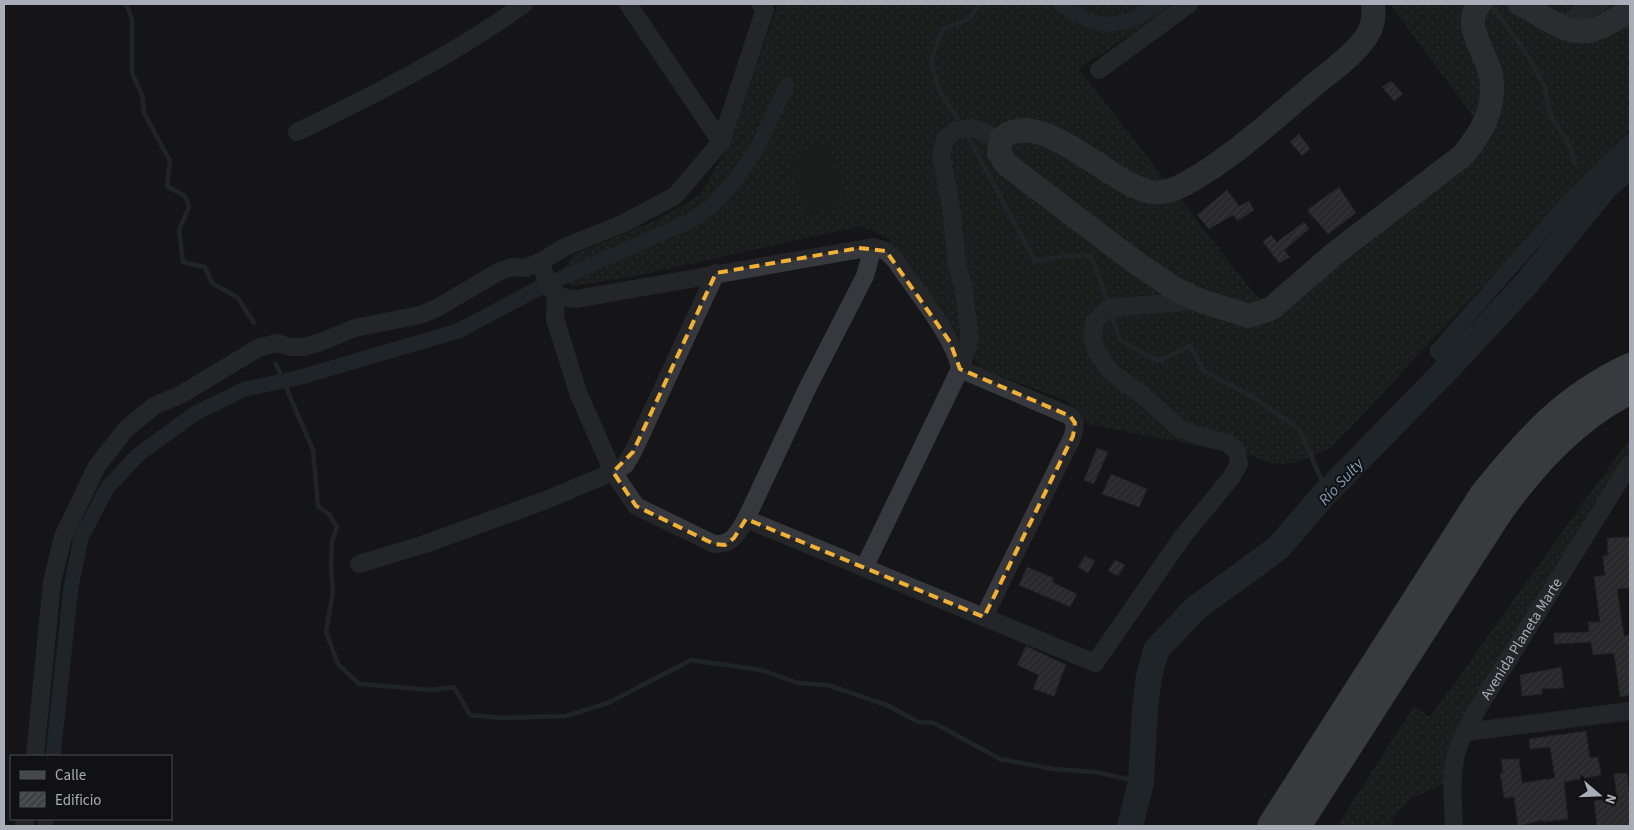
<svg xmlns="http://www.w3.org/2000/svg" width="1634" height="830" font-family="'Source Sans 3',sans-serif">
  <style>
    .grass { fill: url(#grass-dots) }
    .park { fill: #1e261f }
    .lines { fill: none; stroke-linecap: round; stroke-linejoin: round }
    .stream { stroke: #2c353c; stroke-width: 4.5 }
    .canal { stroke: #2c353c; stroke-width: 15 }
    .river { stroke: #2c353c; stroke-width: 26 }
    .building { fill: url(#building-hatch); stroke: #303034 }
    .street { stroke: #37383d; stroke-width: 18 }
    .secondary { stroke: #45474d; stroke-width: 24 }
    .highway { stroke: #63666e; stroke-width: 28 }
    .marked { fill: none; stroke: #f2b134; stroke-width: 4; stroke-dasharray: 10 6; stroke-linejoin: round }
    .labels { text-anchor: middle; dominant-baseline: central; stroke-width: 4; stroke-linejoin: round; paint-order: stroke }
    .street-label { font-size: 15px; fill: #a8adb8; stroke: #111113 }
    .water-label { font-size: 16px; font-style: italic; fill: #7f9bb3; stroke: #111113 }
  </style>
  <defs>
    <pattern id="grass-dots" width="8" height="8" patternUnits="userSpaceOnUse" patternTransform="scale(1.25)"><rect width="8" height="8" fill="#1e261f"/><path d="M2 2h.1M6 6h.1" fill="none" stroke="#3c433d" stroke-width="1.8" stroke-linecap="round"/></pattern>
    <pattern id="building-hatch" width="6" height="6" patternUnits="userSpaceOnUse" patternTransform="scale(1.25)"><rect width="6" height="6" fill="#404145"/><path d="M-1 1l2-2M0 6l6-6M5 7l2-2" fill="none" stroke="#595a5e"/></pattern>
  </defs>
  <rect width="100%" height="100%" fill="#161618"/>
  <!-- grass -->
  <g class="grass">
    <path d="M776,4H1176L1079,69L1249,287L1275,317L1489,138L1390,4H1630V129L1332,447C1300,461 1287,472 1253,456L1087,424L1067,401L980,368L888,238L861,226L631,277L572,286L563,269L575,254L654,221L700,195L729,145L777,6Z"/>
    <polygon points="1630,439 1630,456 1444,784 1412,798 1392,819 1393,826 1337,826 1414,706 1430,717 1590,493"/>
  </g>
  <!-- park -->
  <polygon class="park" points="828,143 847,201 807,215 788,157"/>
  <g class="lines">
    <!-- stream -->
    <g class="stream">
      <polyline points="126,4 132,19 132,73 142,95 144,113 170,161 167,186 185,196 189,207 179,230 183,262 205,267 212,283 238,298 254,323"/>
      <polyline points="1491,4 1526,53 1544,85 1550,114 1570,146 1575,164"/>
      <polyline points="957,118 939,90 931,61 943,29 969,19 980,4"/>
      <polyline points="966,133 1035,261 1064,256 1091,256 1106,296"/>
      <polyline points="1597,195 1598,196"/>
      <polyline points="1113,319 1120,340 1158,361 1190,346 1204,371 1253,397 1300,430 1327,493"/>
      <polyline points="276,364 313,450 318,506 329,514 337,527 332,541 331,567 333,592 326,632 338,664 359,684 432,690 454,687 470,715 503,718 566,716 608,703 691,660 761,670 798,683 828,685 889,706 918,722 934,723 1000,759 1053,769 1095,772 1141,782"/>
    </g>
    <!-- canal -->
    <g class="canal">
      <path d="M1060,4C1101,32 1119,30 1159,4"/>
      <polyline points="1451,365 1437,351 1569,201 1630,141"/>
      <polyline points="53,756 71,587 81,538 107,488 138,455 194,414 245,389 301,377 458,331 543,286 688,222 711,207 732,184 755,152 787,85"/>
      <polyline points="45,826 46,819"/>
    </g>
    <!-- river -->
    <polyline class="river" points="1130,826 1141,782 1145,708 1149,677 1156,650 1196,608 1278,548 1321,498 1451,365 1527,283 1606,186 1630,165"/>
  </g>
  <!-- building -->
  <g class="building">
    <polygon points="1391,81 1403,94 1394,101 1382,87"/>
    <polygon points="1299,134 1310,149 1302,156 1290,142"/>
    <polygon points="1339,187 1356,213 1328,234 1307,210"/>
    <polygon points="1227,190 1239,206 1249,201 1254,210 1238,221 1233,215 1209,229 1197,215"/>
    <polygon points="1304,222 1309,229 1284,250 1290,257 1279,263 1263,242 1271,235 1277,242"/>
    <polygon points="1097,448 1108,452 1094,484 1084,480"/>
    <polygon points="1111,474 1147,489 1139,507 1102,494"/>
    <polygon points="1630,537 1630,588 1617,589 1624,636 1630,635 1630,695 1620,697 1614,653 1593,655 1591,642 1554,644 1554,633 1589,632 1588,622 1600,622 1594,577 1605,575 1603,556 1608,555 1607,538"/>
    <polygon points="1085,556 1095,561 1088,573 1078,567"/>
    <polygon points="1115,560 1125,565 1118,576 1108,571"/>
    <polygon points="1027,567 1054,578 1052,582 1077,594 1070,607 1019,585"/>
    <polygon points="1026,646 1066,665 1054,696 1033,689 1039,675 1017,665"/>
    <polygon points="1561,667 1564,688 1542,689 1542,694 1522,696 1520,675"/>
    <polygon points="1586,731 1590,758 1598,757 1601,775 1564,782 1568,819 1543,822 1543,820 1518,826 1514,797 1504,798 1500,773 1503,773 1501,759 1519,759 1522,783 1555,778 1550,747 1530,749 1529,739"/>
    <polygon points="1627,773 1630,797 1630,826 1597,826 1594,801 1617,798 1614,774"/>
  </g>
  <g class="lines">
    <!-- street -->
    <g class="street">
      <polyline points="628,4 721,142"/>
      <polyline points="1565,28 1578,14 1597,4"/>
      <polyline points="1099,70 1189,4"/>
      <path d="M297,132C376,94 453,55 524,4"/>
      <path d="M540,262C550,286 547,297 576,299L873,247L886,251L895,260C913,287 956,339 960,369"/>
      <path d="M556,296L555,319L579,395L613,472L636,506L714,544C732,545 737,534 746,519L807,389L865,276L873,247"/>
      <polyline points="960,369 1070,416 1075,423 1073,436 984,617"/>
      <polyline points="746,519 1095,663 1183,536 1231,478 1239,464 1237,452 1228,443 1198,436 1179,428 1146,398 1110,371 1096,351 1093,339 1094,322 1108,308 1198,301"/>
      <polyline points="359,564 425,544 546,500 613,472 625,465 633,452 716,273"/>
      <polyline points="864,568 960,369 970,339 963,285 957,265 952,214 941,154 946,138 956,130 972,128 1001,139"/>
      <polyline points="1466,732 1630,711"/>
      <polyline points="35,756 52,582 63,537 97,466 126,429 154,406 182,394 258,348 277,343 290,347 303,347 318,343 355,328 420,315 437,308 500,271 512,267 525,268 540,262 565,247 622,224 675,196 721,142 765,9 761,4"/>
      <polyline points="24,826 25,819"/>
      <path id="s1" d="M1454,826C1453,801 1450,776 1457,751C1461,736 1472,720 1480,705L1630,464"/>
    </g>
    <!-- secondary -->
    <g class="secondary">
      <path d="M1373,4C1374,12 1374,21 1370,30C1361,50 1331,71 1314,85C1273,120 1232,158 1185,184C1176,189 1162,194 1152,192C1109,185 1040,104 1001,139L999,153L1006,164L1131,259L1175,289L1201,301L1249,316L1272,308L1334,254L1462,156C1482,133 1496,108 1491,76C1488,54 1460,25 1480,4"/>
      <path d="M1520,4C1541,13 1567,38 1592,30C1605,27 1618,17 1630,11"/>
    </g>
    <!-- highway -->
    <g class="highway">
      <path d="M1271,826L1483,495C1527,440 1565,397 1630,367"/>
      <path d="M1297,826L1499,512C1534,463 1575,418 1630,390"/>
    </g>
  </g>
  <!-- marked area -->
  <path d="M0 0H1634V830H0ZM859,248L886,251L950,342L960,369L1070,416L1075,423L1073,436L984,617L746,519L734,538L725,545L714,544L636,506L613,472L633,452L716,273Z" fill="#161618" fill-opacity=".55" fill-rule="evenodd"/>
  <path class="marked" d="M859,248L886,251L950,342L960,369L1070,416L1075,423L1073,436L984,617L746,519L734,538L725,545L714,544L636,506L613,472L633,452L716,273Z"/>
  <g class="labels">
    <!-- street labels -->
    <g class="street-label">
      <text stroke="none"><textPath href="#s1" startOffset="205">Avenida Planeta Marte</textPath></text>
    </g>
    <!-- water labels -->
    <g class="water-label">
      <text transform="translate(1341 482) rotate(-47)">Río Sulty</text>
    </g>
  </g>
  <!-- border -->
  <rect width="1634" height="830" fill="none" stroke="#a8adb8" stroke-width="10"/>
  <!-- legend -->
  <rect x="10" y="755" width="162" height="65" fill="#111113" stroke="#4d4f55"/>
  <rect x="20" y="771" width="25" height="8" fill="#45474d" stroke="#4d4f55"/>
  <text x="55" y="780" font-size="15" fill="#a8adb8">Calle</text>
  <rect x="20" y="792" width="25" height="15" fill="url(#building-hatch)" stroke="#4d4f55"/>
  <text x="55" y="805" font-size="15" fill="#a8adb8">Edificio</text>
  <!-- north arrow -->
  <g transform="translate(1599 795) rotate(109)" stroke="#111113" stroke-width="4" paint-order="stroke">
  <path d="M0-4L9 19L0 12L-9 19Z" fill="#a8adb8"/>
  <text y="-8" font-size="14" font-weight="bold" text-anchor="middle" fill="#a8adb8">N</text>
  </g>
</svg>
